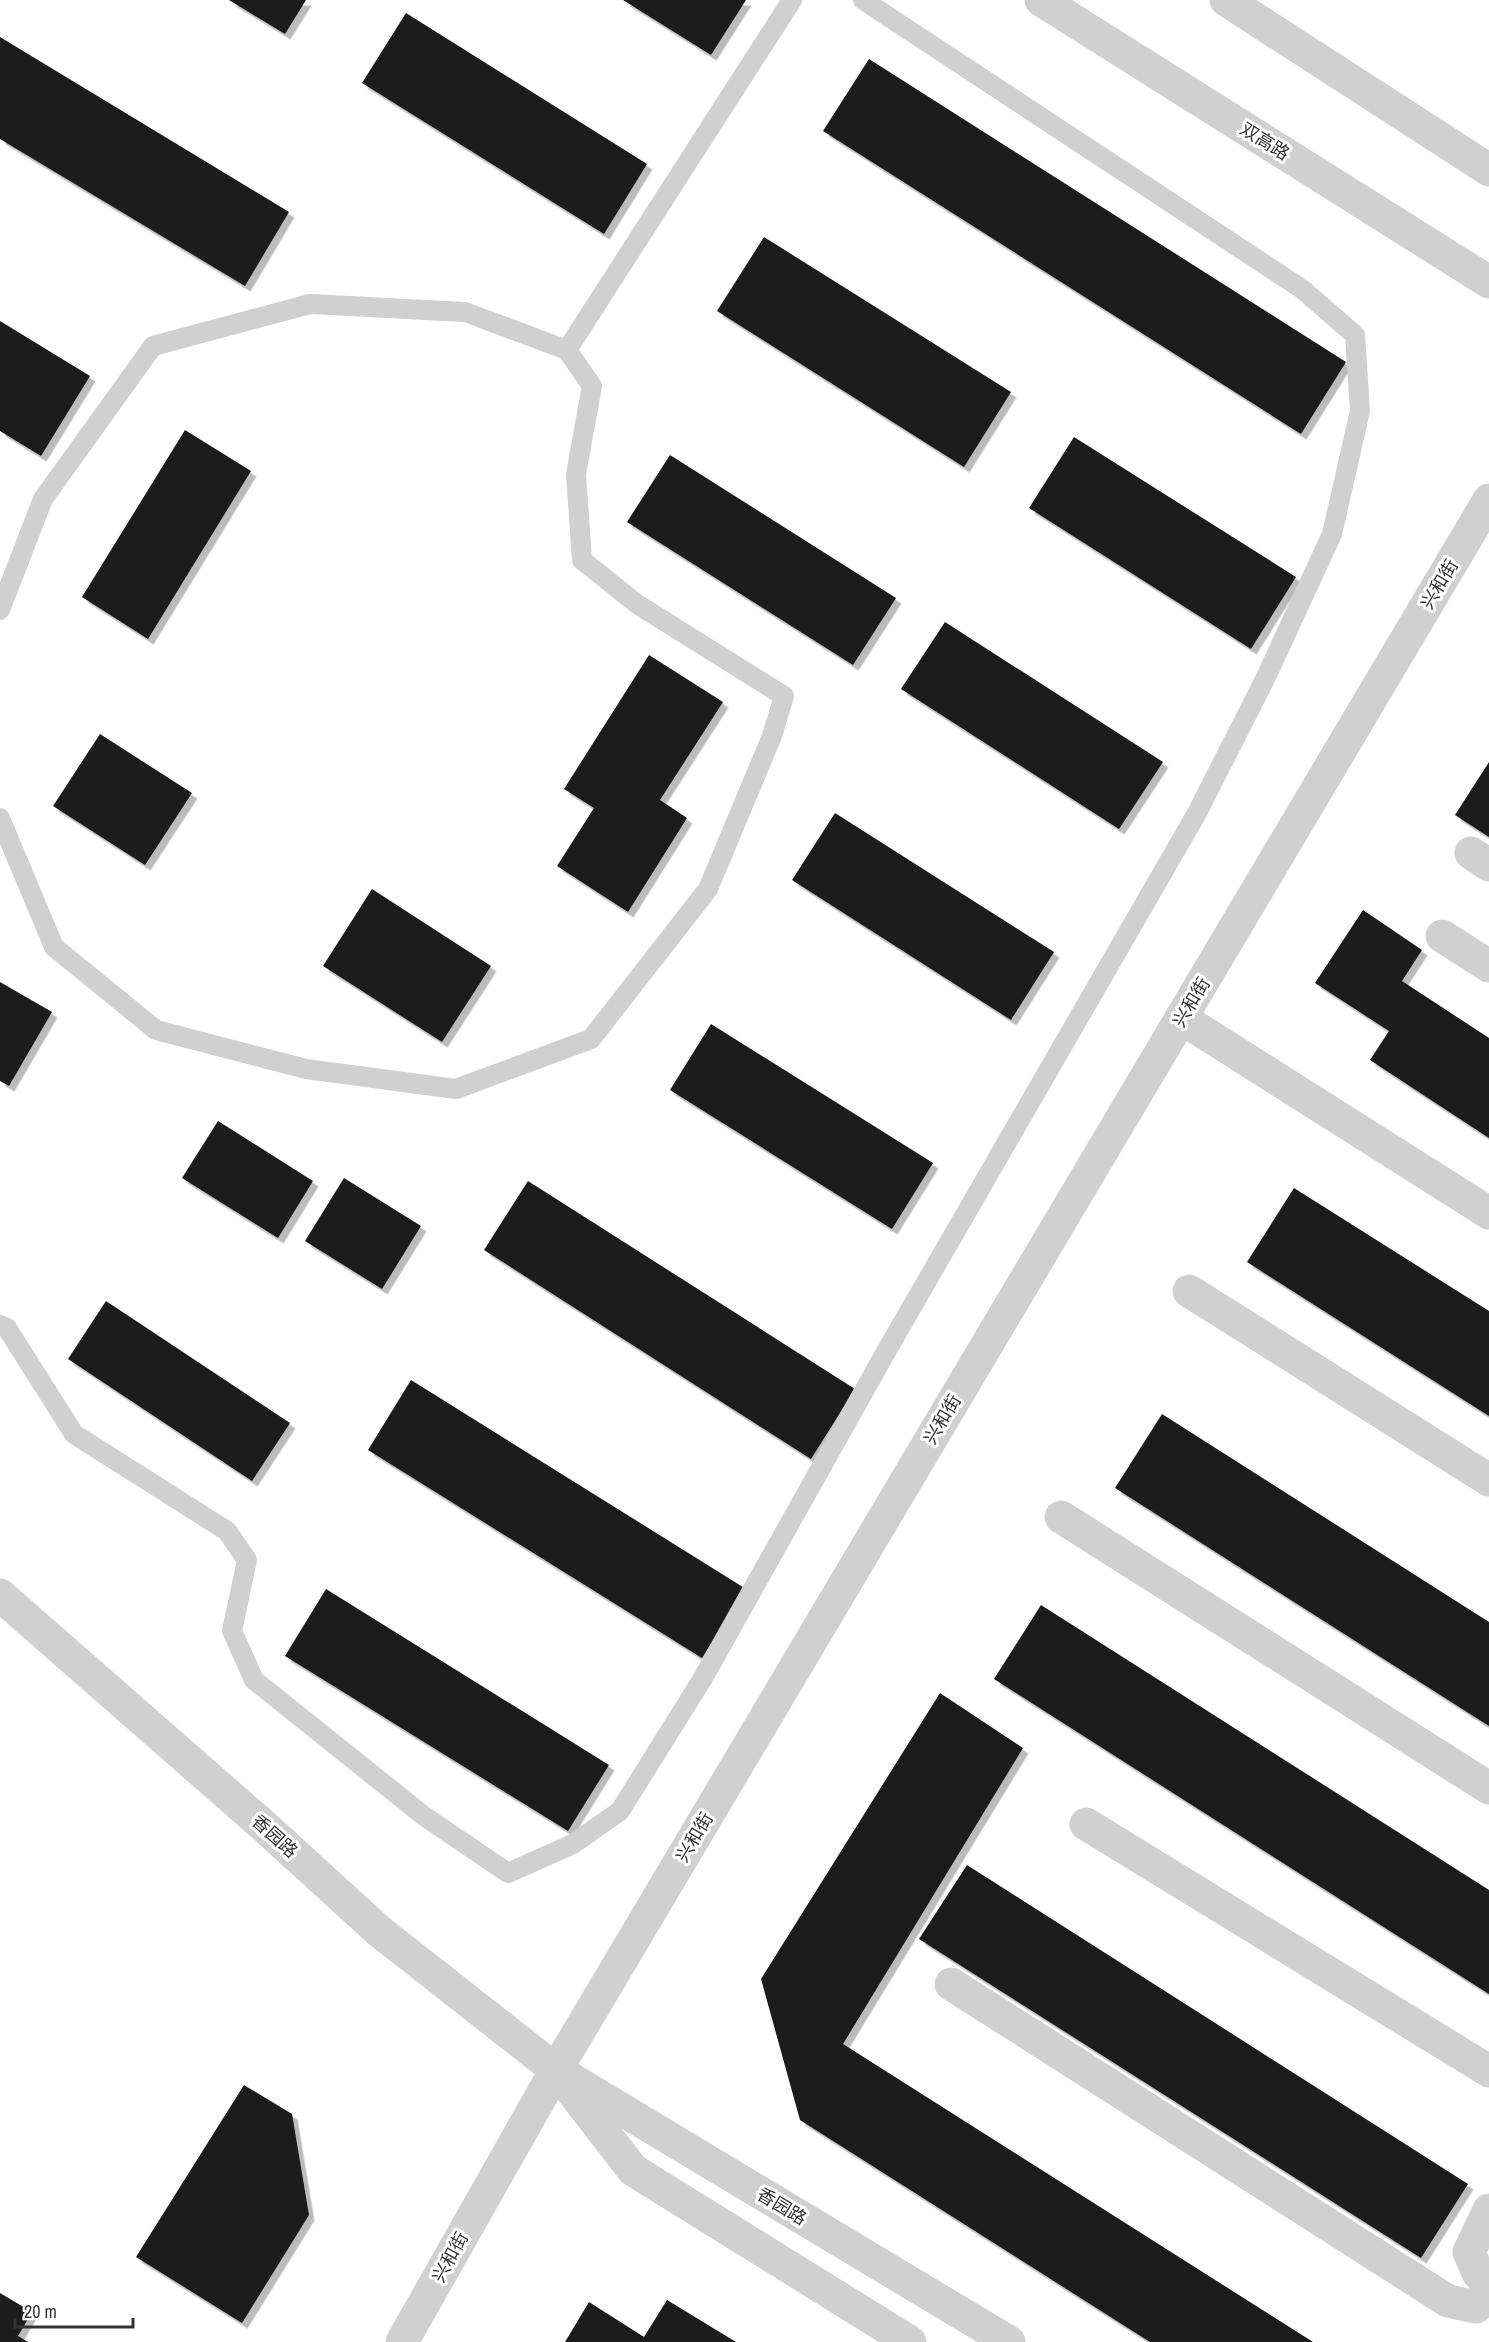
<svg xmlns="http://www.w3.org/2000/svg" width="1489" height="2342" font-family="'Archivo Narrow','Noto Sans SC',sans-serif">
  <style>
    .building { fill: #1a1a1a; filter: url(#shadow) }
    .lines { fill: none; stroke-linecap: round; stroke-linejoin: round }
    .service { stroke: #d0d0d0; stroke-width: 20 }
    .minor { stroke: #d0d0d0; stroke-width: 33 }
    .tertiary { stroke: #d0d0d0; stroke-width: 33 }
    .labels { text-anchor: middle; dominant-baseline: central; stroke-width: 6; stroke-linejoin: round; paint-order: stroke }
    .street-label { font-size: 18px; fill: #333; stroke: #fff }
  </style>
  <defs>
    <filter id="shadow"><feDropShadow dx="5.5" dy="5.5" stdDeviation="0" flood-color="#0004"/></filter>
  </defs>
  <rect width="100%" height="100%" fill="#fff"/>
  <!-- building -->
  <g class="building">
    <polygon points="229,0 306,0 285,34"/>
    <polygon points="623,0 746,0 711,55"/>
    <polygon points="406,13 647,164 604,234 362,83"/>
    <polygon points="0,37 289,212 245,286 0,139"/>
    <polygon points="869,59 1346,362 1301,434 823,131"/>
    <polygon points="764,237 1011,392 964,467 717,311"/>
    <polygon points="0,321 90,376 41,456 0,431"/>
    <polygon points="185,430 251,471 148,639 82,597"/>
    <polygon points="1074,437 1296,577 1251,649 1029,508"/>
    <polygon points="670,455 896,598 853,665 627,522"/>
    <polygon points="945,622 1163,762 1119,829 901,689"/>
    <polygon points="649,655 723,702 660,800 687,818 628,912 557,866 594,808 564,789"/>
    <polygon points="100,734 192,793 145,865 53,806"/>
    <polygon points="1489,762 1489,837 1455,815"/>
    <polygon points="835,813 1054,952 1011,1020 792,880"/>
    <polygon points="372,889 491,966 442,1042 323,966"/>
    <polygon points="1363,910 1422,950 1402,981 1489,1038 1489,1138 1370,1060 1389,1031 1315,983"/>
    <polygon points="0,982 52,1012 9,1086 0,1081"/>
    <polygon points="711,1024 933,1163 892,1229 670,1090"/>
    <polygon points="218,1121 313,1181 278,1238 182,1178"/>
    <polygon points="344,1178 421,1226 382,1289 305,1241"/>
    <polygon points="528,1181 855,1389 811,1459 484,1250"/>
    <polygon points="1294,1188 1489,1311 1489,1416 1247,1262"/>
    <polygon points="106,1301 290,1423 252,1481 68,1359"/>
    <polygon points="411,1380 746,1589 702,1658 368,1450"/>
    <polygon points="1162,1414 1489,1622 1489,1726 1115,1488"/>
    <polygon points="326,1589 609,1765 568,1831 285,1656"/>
    <polygon points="1041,1605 1489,1890 1489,1994 994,1679"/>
    <polygon points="940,1693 1023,1748 843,2044 1313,2342 1150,2342 800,2120 761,1979"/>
    <polygon points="967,1865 1468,2184 1421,2258 919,1939"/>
    <polygon points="244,2085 292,2114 309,2215 242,2323 136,2257"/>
    <polygon points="0,2293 32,2312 18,2336 28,2342 0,2342"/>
    <polygon points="667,2300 736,2342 565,2342 589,2302 644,2337"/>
  </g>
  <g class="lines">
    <!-- service -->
    <g class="service">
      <polyline points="567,350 792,0"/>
      <polyline points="0,610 43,499 153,346 310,304 465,312 567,350 592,386 576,474 582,560 637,604 784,696 772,736 708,889 591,1039 456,1089 306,1069 156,1030 54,947 0,818"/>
      <polyline points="0,1325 7,1328 74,1434 227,1531 247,1560 232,1631 254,1680 424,1816 508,1873 573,1844 620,1811 703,1678 887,1350 1197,813 1266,677 1332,534 1360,411 1355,335 1302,289 863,0"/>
    </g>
    <!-- minor -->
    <g class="minor">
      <polyline points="1471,853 1489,865"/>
      <polyline points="1442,936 1489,966"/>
      <polyline points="1181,1018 1489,1213"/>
      <polyline points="1189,1291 1489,1480"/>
      <polyline points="1061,1517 1489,1788"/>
      <polyline points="1086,1824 1489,2071"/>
      <polyline points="951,1984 1448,2301 1476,2307 1489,2288"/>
      <polyline points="1489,2210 1469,2252 1478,2273 1489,2279"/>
    </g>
    <!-- tertiary -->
    <g class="tertiary">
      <polyline points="1041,0 1489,282"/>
      <polyline points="1226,0 1489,170"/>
      <polyline points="0,1595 265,1827 379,1931 556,2070 1009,2342"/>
      <polyline points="568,2086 633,2170 910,2342"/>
      <polyline points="402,2342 556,2070 1489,500"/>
    </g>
  </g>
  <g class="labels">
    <!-- street labels -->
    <g class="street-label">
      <text transform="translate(1265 141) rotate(32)">双高路</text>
      <text transform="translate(1439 584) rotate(-59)">兴和街</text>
      <text transform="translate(1191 1002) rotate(-59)">兴和街</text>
      <text transform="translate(942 1419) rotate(-59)">兴和街</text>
      <text transform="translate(275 1836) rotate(42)">香园路</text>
      <text transform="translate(694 1837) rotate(-59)">兴和街</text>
      <text transform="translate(782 2206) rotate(31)">香园路</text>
      <text transform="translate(450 2257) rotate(-61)">兴和街</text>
    </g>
  </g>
  <!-- scale -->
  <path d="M15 2318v9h118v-9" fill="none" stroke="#333333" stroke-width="3"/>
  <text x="24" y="2318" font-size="18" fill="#333333" stroke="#ffffff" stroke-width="4.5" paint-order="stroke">20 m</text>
</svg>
